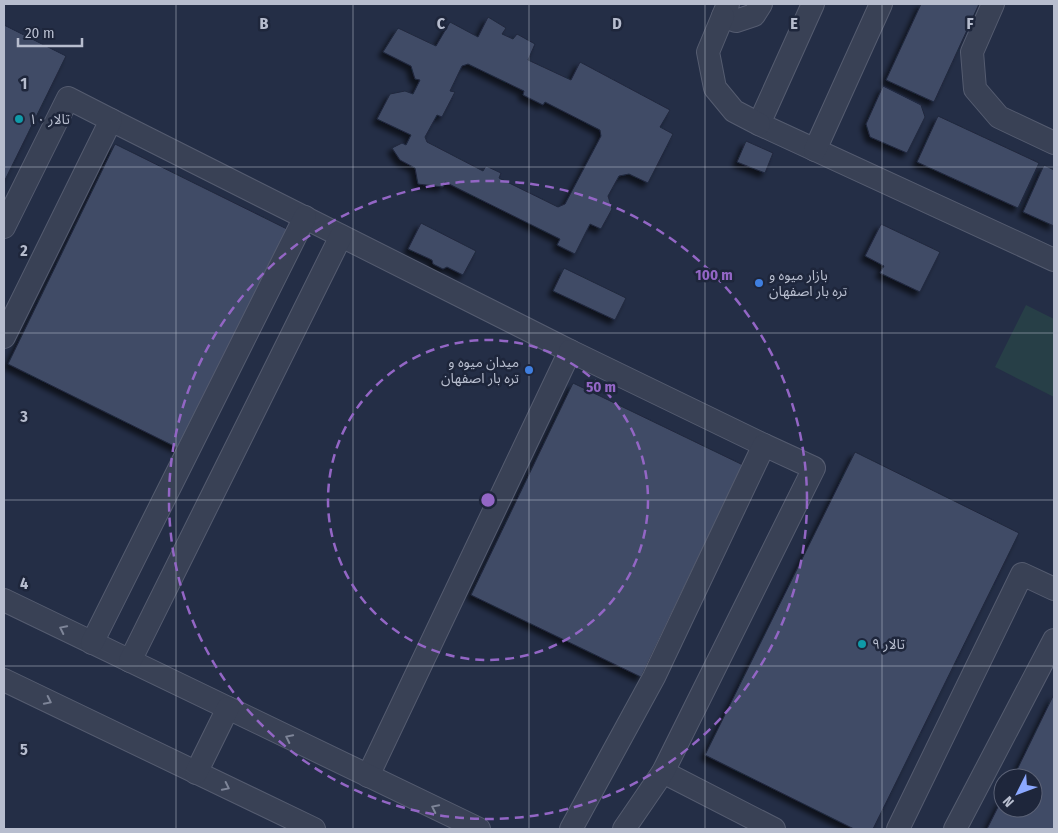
<svg xmlns="http://www.w3.org/2000/svg" width="1058" height="833" font-family="'Fira Sans Condensed','Noto Sans Arabic',sans-serif">
  <style>
    .garden { fill: #273f47 }
    .building { fill: #414b66; stroke: #20283d; fill-rule: evenodd; filter: url(#shadow) }
    .lines { fill: none; stroke-linecap: round; stroke-linejoin: round }
    .minor-casing { stroke: #555c70; stroke-width: 24 }
    .minor { stroke: #394155; stroke-width: 22 }
    .oneway { stroke: #7e8598 }
    .grid { fill: none; stroke: #b7bdce; stroke-width: 1; stroke-opacity: 0.55 }
    .ring { fill: none; stroke: #9366c5; stroke-width: 2.5; stroke-dasharray: 9 6 }
    .culture-dot { fill: #0f9aa8; stroke: #1e263b; stroke-width: 2 }
    .shop-dot { fill: #3f7fe0; stroke: #1e263b; stroke-width: 2 }
    .labels { text-anchor: middle; dominant-baseline: central; stroke-width: 5; stroke-linejoin: round; paint-order: stroke }
    .poi-label { font-size: 14px; fill: #b7bdce; stroke: #1e263b; text-anchor: start }
    .grid-label { font-size: 16px; text-anchor: middle; font-weight: bold; fill: #b7bdce; stroke: #1e263b; stroke-width: 5; stroke-linejoin: round; paint-order: stroke }
    .centre { fill: #9366c5; stroke: #1e263b; stroke-width: 2.5 }
    .ring-label { font-size: 15px; text-anchor: middle; font-weight: bold; fill: #9366c5; stroke: #1e263b; stroke-width: 5; stroke-linejoin: round; paint-order: stroke }
  </style>
  <defs>
    <filter id="shadow"><feDropShadow dx="-4.5" dy="4.5" stdDeviation="2.5" flood-color="#0009"/></filter>
  </defs>
  <rect width="100%" height="100%" fill="#242e46"/>
  <!-- garden -->
  <polygon class="garden" points="1026,305 1054,319 1054,397 995,367"/>
  <!-- building -->
  <g class="building">
    <polygon points="921,4 979,4 934,102 886,80"/>
    <path d="M488,17L506,28L502,34L513,39L517,34L535,44L528,60L571,80L580,62L670,110L660,127L673,134L648,183L629,174L619,176L608,196L612,209L601,229L590,224L575,254L557,245L560,239L445,182L443,187L418,184L415,168L400,160L392,148L402,143L406,145L411,135L377,119L390,94L405,91L413,94L420,80L415,79L411,66L383,52L398,28L436,46L450,22L478,37ZM468,64L524,91L523,95L543,105L545,102L600,130L601,136L565,204L558,207L499,178L501,173L486,166L483,171L427,142L425,137L437,115L442,117L455,92L450,91L462,66Z"/>
    <polygon points="4,25 66,56 4,182"/>
    <polygon points="883,86 921,105 925,117 907,153 870,137 866,124"/>
    <polygon points="938,116 1039,163 1018,208 917,162"/>
    <polygon points="746,141 773,153 765,173 737,162"/>
    <polygon points="115,144 287,229 180,449 8,364"/>
    <polygon points="1044,165 1054,170 1054,226 1023,212"/>
    <polygon points="421,223 476,251 463,275 447,267 443,269 433,264 432,260 408,249"/>
    <polygon points="881,224 940,252 920,292 880,273 884,266 865,256"/>
    <polygon points="564,268 626,298 615,320 553,291"/>
    <polygon points="573,383 743,465 641,677 471,595"/>
    <polygon points="855,452 1019,533 873,829 854,829 705,755"/>
    <polygon points="1054,694 1054,829 987,829 1003,797 1003,808 1033,808 1033,778 1013,778"/>
  </g>
  <g class="lines">
    <defs>
      <g id="minor">
        <polyline points="728,4 723,16 736,21 754,15 761,4"/>
        <polyline points="813,4 759,124 1054,260"/>
        <polyline points="993,4 972,52 975,89 999,117 1054,143"/>
        <polyline points="723,16 708,52 715,88 734,111 759,124"/>
        <polyline points="111,120 570,351 368,776"/>
        <polyline points="815,150 881,4"/>
        <polyline points="4,227 68,98 111,120 4,337"/>
        <polyline points="570,351 764,445"/>
        <polyline points="4,600 479,829"/>
        <polyline points="92,643 305,217"/>
        <polyline points="130,661 341,236"/>
        <polyline points="4,680 314,829"/>
        <polyline points="663,772 774,829"/>
        <polyline points="196,773 228,708"/>
        <polyline points="571,829 654,677 764,445 814,468 663,772 624,829"/>
        <polyline points="898,829 1022,574 1054,589"/>
        <polyline points="955,829 1054,640"/>
      </g>
    </defs>
    <!-- minor casing -->
    <use href="#minor" class="minor-casing"/>
    <!-- minor -->
    <use href="#minor" class="minor"/>
  </g>
  <!-- one-way arrows -->
  <defs><path id="oneway-chevron" d="M-2-3.5L2.5 0L-2 3.5" fill="none" stroke-width="1.6" stroke-linecap="round" stroke-linejoin="round" transform="scale(1.25)"/></defs>
  <g class="oneway">
    <use href="#oneway-chevron" transform="translate(63 629) rotate(-154)"/>
    <use href="#oneway-chevron" transform="translate(48 701) rotate(26)"/>
    <use href="#oneway-chevron" transform="translate(289 738) rotate(-154)"/>
    <use href="#oneway-chevron" transform="translate(226 787) rotate(26)"/>
    <use href="#oneway-chevron" transform="translate(435 808) rotate(-154)"/>
  </g>
  <!-- grid -->
  <path class="grid" d="M176,4V829M353,4V829M529,4V829M705,4V829M882,4V829M4,167H1054M4,333H1054M4,500H1054M4,666H1054"/>
  <!-- distance rings -->
  <g class="ring">
    <circle cx="488" cy="500" r="160"/>
    <circle cx="488" cy="500" r="319"/>
  </g>
  <!-- markers -->
  <g class="culture-dot">
    <circle cx="19" cy="119" r="5"/>
    <circle cx="862" cy="644" r="5"/>
  </g>
  <g class="shop-dot">
    <circle cx="759" cy="283" r="5"/>
    <circle cx="529" cy="370" r="5"/>
  </g>
  <g class="labels">
    <!-- poi labels -->
    <g class="poi-label">
      <text x="29" y="119">تالار ۱۰</text>
      <text x="769" y="275">بازار میوه و<tspan x="769" dy="16">تره بار اصفهان</tspan></text>
      <text x="519" y="362" text-anchor="end">میدان میوه و<tspan x="519" dy="16">تره بار اصفهان</tspan></text>
      <text x="872" y="644">تالار ۹</text>
    </g>
  </g>
  <g class="grid-label">
    <text x="264" y="29">B</text>
    <text x="441" y="29">C</text>
    <text x="617" y="29">D</text>
    <text x="794" y="29">E</text>
    <text x="970" y="29">F</text>
    <text x="24" y="89">1</text>
    <text x="24" y="256">2</text>
    <text x="24" y="422">3</text>
    <text x="24" y="589">4</text>
    <text x="24" y="755">5</text>
  </g>
  <circle cx="488" cy="500" r="8" class="centre"/>
  <g class="ring-label">
    <text x="714" y="280">100 m</text>
    <text x="601" y="392">50 m</text>
  </g>
  <!-- border -->
  <rect width="1058" height="833" fill="none" stroke="#b7bdce" stroke-width="10"/>
  <!-- north arrow -->
  <g transform="translate(1018 793) rotate(228)"><circle r="24" fill="#1e263b" stroke="#5b6276"/>
  <path d="M0-4L9 19L0 12L-9 19Z" fill="#8ba8ff"/>
  <text y="-8" font-size="14" font-weight="bold" text-anchor="middle" fill="#b7bdce">N</text>
  </g>
  <!-- scale -->
  <path d="M18 38v8h64v-8" fill="none" stroke="#b7bdce" stroke-width="2.5"/>
  <text x="25" y="38" font-size="15" fill="#b7bdce" stroke="#1e263b" stroke-width="4" paint-order="stroke">20 m</text>
</svg>
